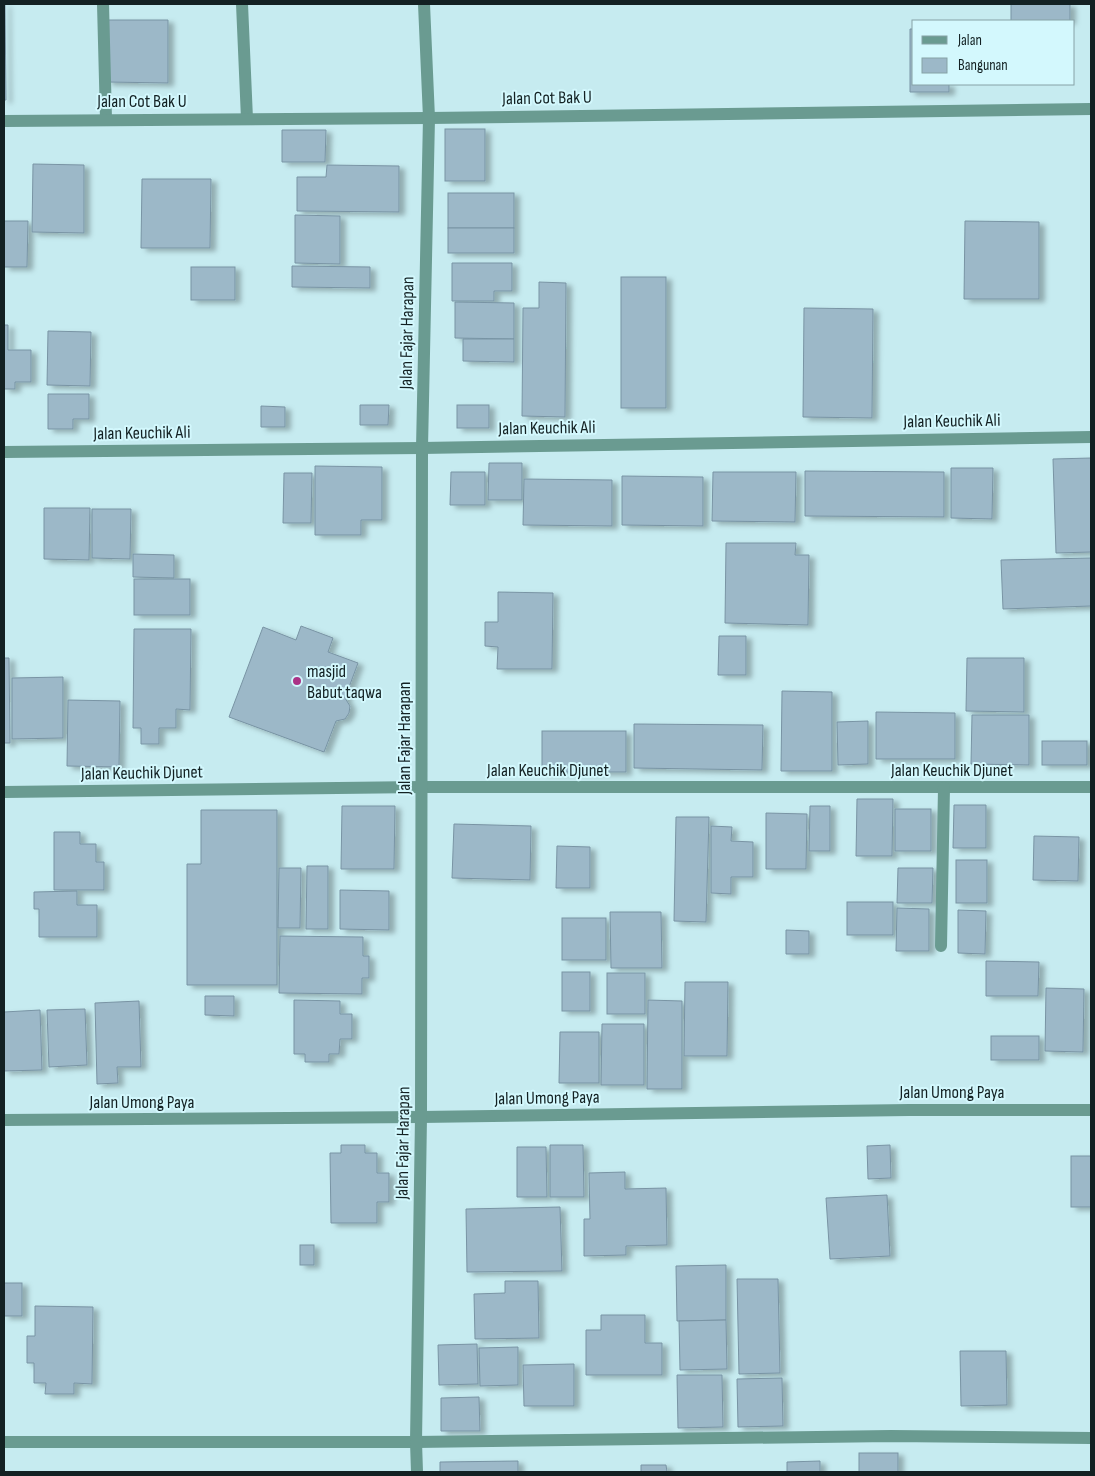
<svg xmlns="http://www.w3.org/2000/svg" width="1095" height="1476" font-family="'Sofia Sans Condensed',sans-serif">
  <style>
    .building { fill: #9cb8c8; stroke: #7994a4; filter: url(#shadow) }
    .lines { fill: none; stroke-linecap: round; stroke-linejoin: round }
    .minor { stroke: #6a9b91; stroke-width: 12 }
    .poi-dot { fill: #ab3286; stroke: #d3f8fd; stroke-width: 2 }
    .labels { text-anchor: middle; dominant-baseline: central; stroke-width: 4; stroke-linejoin: round; paint-order: stroke }
    .street-label { font-size: 18px; fill: #132123; stroke: #d3f8fd }
    .poi-label { font-size: 18px; fill: #132123; stroke: #d3f8fd; text-anchor: start }
  </style>
  <defs>
    <filter id="shadow"><feDropShadow dx="5.5" dy="3" stdDeviation="2.5" flood-color="#0004"/></filter>
  </defs>
  <rect width="100%" height="100%" fill="#c6ebf0"/>
  <!-- building -->
  <g class="building">
    <polygon points="4,4 5,4 6,100 4,100"/>
    <rect x="1011" y="4" width="59" height="17"/>
    <polygon points="108,20 168,20 168,83 107,82"/>
    <polygon points="910,29 914,29 914,84 949,84 949,92 910,92"/>
    <rect x="445" y="129" width="40" height="52"/>
    <polygon points="282,130 326,130 325,162 282,162"/>
    <polygon points="33,164 84,165 84,233 32,232"/>
    <polygon points="327,165 399,166 399,212 297,211 297,177 326,177"/>
    <polygon points="142,179 211,179 210,248 141,248"/>
    <rect x="448" y="193" width="66" height="35"/>
    <polygon points="295,215 340,216 340,264 295,263"/>
    <polygon points="4,221 28,221 27,267 4,267"/>
    <polygon points="965,221 1039,222 1039,299 964,299"/>
    <rect x="448" y="228" width="66" height="25"/>
    <polygon points="452,263 512,263 512,291 494,291 494,301 452,301"/>
    <polygon points="292,266 370,267 370,288 292,287"/>
    <rect x="191" y="267" width="44" height="33"/>
    <rect x="621" y="277" width="45" height="131"/>
    <polygon points="539,282 566,283 565,417 522,416 523,308 539,308"/>
    <polygon points="455,302 514,303 514,339 455,338"/>
    <polygon points="804,308 873,309 872,418 803,417"/>
    <polygon points="4,325 8,325 8,350 31,350 31,382 15,382 15,389 4,389"/>
    <polygon points="48,331 91,332 90,386 47,385"/>
    <polygon points="463,339 514,339 514,362 463,361"/>
    <polygon points="48,394 89,394 89,419 73,419 73,429 48,429"/>
    <polygon points="360,405 389,405 388,425 360,425"/>
    <rect x="457" y="405" width="32" height="23"/>
    <polygon points="261,406 285,407 285,427 261,427"/>
    <polygon points="1091,458 1091,552 1056,553 1053,459"/>
    <polygon points="489,463 522,463 522,500 488,500"/>
    <polygon points="315,466 382,467 382,520 361,520 361,535 315,535"/>
    <polygon points="951,468 993,468 992,519 951,518"/>
    <polygon points="805,471 944,472 944,517 805,516"/>
    <polygon points="451,472 485,472 485,505 450,505"/>
    <polygon points="713,472 796,472 795,522 712,521"/>
    <polygon points="284,473 312,473 311,523 283,523"/>
    <polygon points="622,476 703,477 703,526 622,525"/>
    <polygon points="524,479 612,480 612,526 523,525"/>
    <polygon points="44,508 90,508 89,560 44,559"/>
    <polygon points="92,509 131,509 130,559 92,558"/>
    <polygon points="726,543 796,543 795,555 809,555 808,625 725,623"/>
    <polygon points="133,554 174,555 174,578 133,577"/>
    <polygon points="1091,558 1091,606 1003,609 1001,560"/>
    <rect x="134" y="579" width="56" height="36"/>
    <polygon points="498,592 553,593 552,669 497,669 498,647 485,646 485,622 498,622"/>
    <polygon points="301,626 333,638 328,652 358,663 345,698 350,706 349,713 345,719 336,721 324,752 229,717 263,627 296,640"/>
    <polygon points="134,629 191,629 190,710 176,709 176,728 159,728 159,744 141,744 141,728 133,728"/>
    <polygon points="719,636 746,636 746,675 718,675"/>
    <polygon points="4,658 9,658 10,743 4,743"/>
    <polygon points="967,658 1024,658 1024,712 966,711"/>
    <polygon points="63,677 63,738 12,739 12,678"/>
    <polygon points="782,691 832,692 832,771 781,771"/>
    <polygon points="68,700 120,701 119,767 67,766"/>
    <polygon points="876,712 955,713 955,759 876,759"/>
    <polygon points="972,715 1029,715 1029,765 971,764"/>
    <polygon points="868,721 868,764 838,765 837,722"/>
    <polygon points="634,724 763,725 762,770 634,768"/>
    <rect x="542" y="731" width="84" height="41"/>
    <rect x="1042" y="741" width="45" height="24"/>
    <polygon points="857,799 893,799 892,856 856,856"/>
    <polygon points="954,805 986,805 986,848 953,848"/>
    <polygon points="342,806 395,806 394,869 341,869"/>
    <polygon points="810,806 830,806 830,851 809,851"/>
    <rect x="895" y="809" width="36" height="42"/>
    <polygon points="201,810 277,810 277,985 187,985 187,864 201,864"/>
    <polygon points="766,813 807,814 806,869 766,869"/>
    <polygon points="676,817 709,817 706,922 674,921"/>
    <polygon points="454,824 531,826 530,880 452,878"/>
    <polygon points="711,826 732,827 731,841 753,842 753,877 731,877 731,894 711,893"/>
    <polygon points="54,832 80,832 80,844 96,844 96,862 104,862 104,890 54,890"/>
    <polygon points="1034,836 1079,837 1078,881 1033,880"/>
    <polygon points="557,846 590,847 590,888 556,888"/>
    <rect x="956" y="860" width="31" height="43"/>
    <polygon points="307,866 328,866 328,929 306,929"/>
    <polygon points="279,868 301,868 300,928 278,928"/>
    <polygon points="898,868 933,868 932,903 897,903"/>
    <polygon points="340,890 389,891 389,930 340,929"/>
    <polygon points="77,891 77,905 97,905 97,937 39,937 39,909 34,909 34,892"/>
    <rect x="847" y="902" width="46" height="33"/>
    <polygon points="897,908 929,909 929,951 896,951"/>
    <polygon points="958,910 986,911 985,954 958,953"/>
    <polygon points="610,912 661,912 662,968 611,968"/>
    <rect x="562" y="918" width="44" height="42"/>
    <polygon points="786,930 809,931 809,954 786,954"/>
    <polygon points="280,936 363,937 363,956 369,956 369,978 362,978 362,994 279,993"/>
    <polygon points="986,961 1039,962 1038,996 986,996"/>
    <rect x="562" y="972" width="28" height="39"/>
    <rect x="607" y="973" width="38" height="41"/>
    <polygon points="685,982 728,982 727,1056 684,1056"/>
    <polygon points="1046,988 1084,989 1083,1052 1045,1051"/>
    <polygon points="205,996 234,996 234,1016 205,1015"/>
    <polygon points="294,1000 340,1001 340,1014 352,1014 352,1039 340,1039 339,1054 329,1054 329,1062 305,1062 305,1054 294,1054"/>
    <polygon points="648,1000 682,1001 682,1089 647,1089"/>
    <polygon points="139,1001 141,1067 117,1067 118,1083 97,1084 95,1003"/>
    <polygon points="85,1009 87,1065 49,1067 47,1010"/>
    <polygon points="40,1010 42,1070 4,1071 4,1012"/>
    <polygon points="602,1024 644,1024 644,1085 601,1085"/>
    <polygon points="560,1032 599,1032 599,1083 559,1083"/>
    <rect x="991" y="1036" width="48" height="24"/>
    <polygon points="341,1145 365,1145 365,1153 377,1153 377,1173 389,1173 389,1202 377,1202 377,1223 331,1223 330,1153 341,1153"/>
    <polygon points="550,1145 583,1145 584,1197 550,1197"/>
    <polygon points="890,1145 891,1178 868,1179 867,1146"/>
    <polygon points="517,1147 546,1147 547,1197 517,1197"/>
    <rect x="1071" y="1156" width="20" height="51"/>
    <polygon points="625,1172 625,1189 666,1188 667,1245 626,1246 626,1255 584,1256 584,1219 590,1219 589,1173"/>
    <polygon points="887,1195 890,1256 830,1259 826,1198"/>
    <polygon points="560,1207 562,1271 467,1272 466,1209"/>
    <rect x="300" y="1245" width="14" height="20"/>
    <polygon points="726,1265 726,1320 677,1321 676,1266"/>
    <polygon points="737,1279 778,1279 780,1373 739,1374"/>
    <polygon points="505,1281 538,1281 539,1338 475,1339 474,1294 505,1293"/>
    <rect x="4" y="1283" width="18" height="33"/>
    <polygon points="35,1306 93,1307 92,1384 74,1383 74,1394 45,1394 46,1383 34,1383 34,1363 27,1363 27,1336 35,1336"/>
    <polygon points="601,1315 645,1315 645,1343 662,1343 662,1375 586,1375 586,1330 601,1330"/>
    <polygon points="726,1320 727,1369 680,1370 679,1321"/>
    <polygon points="477,1344 478,1384 439,1385 438,1345"/>
    <polygon points="518,1347 518,1385 480,1386 479,1348"/>
    <polygon points="960,1351 1006,1351 1007,1405 961,1406"/>
    <polygon points="574,1364 574,1406 524,1406 523,1365"/>
    <polygon points="677,1375 722,1375 723,1427 678,1428"/>
    <polygon points="782,1378 783,1426 738,1427 737,1379"/>
    <polygon points="479,1397 480,1431 441,1431 441,1398"/>
    <rect x="859" y="1453" width="39" height="19"/>
    <polygon points="518,1461 518,1472 440,1472 440,1462"/>
    <polygon points="820,1461 820,1472 787,1472 787,1462"/>
    <polygon points="641,1465 666,1465 667,1472 641,1472"/>
  </g>
  <g class="lines">
    <!-- minor -->
    <g class="minor">
      <polyline points="103,4 106,119"/>
      <polyline points="242,4 247,119"/>
      <polyline points="4,121 429,118 1091,109"/>
      <polyline points="4,452 422,448 1091,437"/>
      <polyline points="4,792 421,787 1091,787"/>
      <polyline points="941,946 944,788"/>
      <polyline points="4,1120 421,1117 909,1110 1091,1110"/>
      <polyline points="4,1442 416,1442 891,1436 1091,1438"/>
      <polyline points="417,1472 416,1442 421,1117 422,448 429,118 424,4"/>
    </g>
  </g>
  <!-- markers -->
  <circle class="poi-dot" cx="297" cy="681" r="5"/>
  <g class="labels">
    <!-- street labels -->
    <g class="street-label">
      <text transform="translate(547 98) rotate(-1)">Jalan Cot Bak U</text>
      <text x="142" y="101">Jalan Cot Bak U</text>
      <text transform="translate(407 333) rotate(-89)">Jalan Fajar Harapan</text>
      <text transform="translate(952 421) rotate(-1)">Jalan Keuchik Ali</text>
      <text transform="translate(547 428) rotate(-1)">Jalan Keuchik Ali</text>
      <text transform="translate(142 433) rotate(-1)">Jalan Keuchik Ali</text>
      <text transform="translate(404 738) rotate(-90)">Jalan Fajar Harapan</text>
      <text x="548" y="770">Jalan Keuchik Djunet</text>
      <text x="952" y="770">Jalan Keuchik Djunet</text>
      <text transform="translate(142 773) rotate(-1)">Jalan Keuchik Djunet</text>
      <text x="952" y="1092">Jalan Umong Paya</text>
      <text transform="translate(547 1098) rotate(-1)">Jalan Umong Paya</text>
      <text x="142" y="1102">Jalan Umong Paya</text>
      <text transform="translate(403 1143) rotate(-89)">Jalan Fajar Harapan</text>
    </g>
    <!-- poi labels -->
    <g class="poi-label">
      <text x="307" y="671">masjid<tspan x="307" dy="21">Babut taqwa</tspan></text>
    </g>
  </g>
  <!-- border -->
  <rect width="1095" height="1476" fill="none" stroke="#132123" stroke-width="10"/>
  <!-- legend -->
  <rect x="912" y="20" width="162" height="65" fill="#d3f8fd" stroke="#86a2a6"/>
  <rect x="922" y="36" width="25" height="8" fill="#6a9b91" stroke="#86a2a6"/>
  <text x="958" y="45" font-size="15" fill="#132123">Jalan</text>
  <rect x="922" y="58" width="25" height="15" fill="#9cb8c8" stroke="#86a2a6"/>
  <text x="958" y="70" font-size="15" fill="#132123">Bangunan</text>
</svg>
